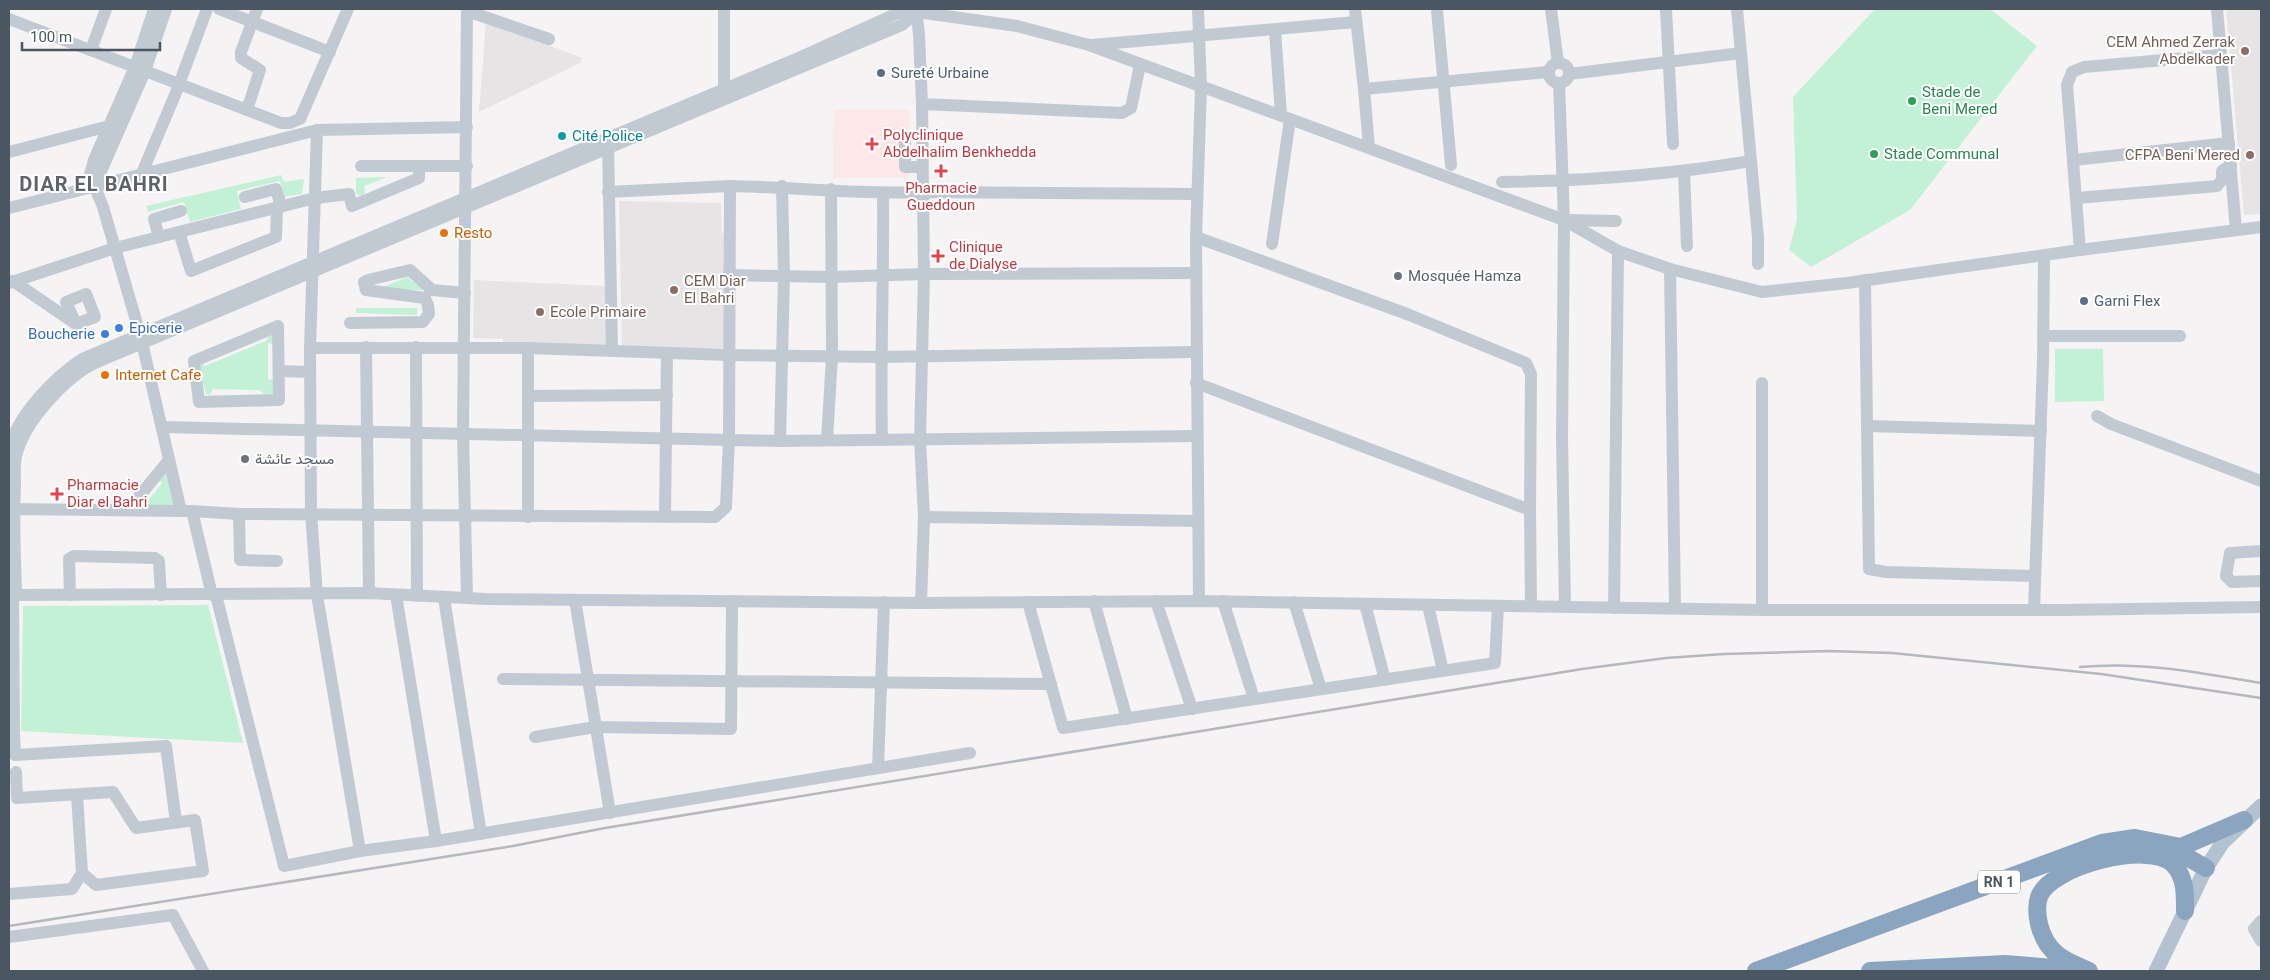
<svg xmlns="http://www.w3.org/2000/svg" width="2270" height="980" font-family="Roboto,Vazirmatn,sans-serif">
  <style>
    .education { fill: #e6e4e5 }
    .medical { fill: #fce8e6 }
    .green { fill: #c3f1d5 }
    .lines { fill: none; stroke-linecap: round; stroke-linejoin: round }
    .minor { stroke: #c1cad2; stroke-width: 12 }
    .major { stroke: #b3c2d1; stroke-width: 15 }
    .highway { stroke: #8ba5c1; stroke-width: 18 }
    .rail { stroke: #b5b8bd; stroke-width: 2.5 }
    .education-dot { fill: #8d6e63; stroke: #fff; stroke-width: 2 }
    .service-dot { fill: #5c6f8a; stroke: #fff; stroke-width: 2 }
    .leisure-dot { fill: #2e9e5b; stroke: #fff; stroke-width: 2 }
    .culture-dot { fill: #0f9aa8; stroke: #fff; stroke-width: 2 }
    .health-dot { fill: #e0444e; stroke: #fff; stroke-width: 2 }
    .food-dot { fill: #e8710a; stroke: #fff; stroke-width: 2 }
    .worship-dot { fill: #6b7280; stroke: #fff; stroke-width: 2 }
    .shop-dot { fill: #3f7fe0; stroke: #fff; stroke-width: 2 }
    .labels { text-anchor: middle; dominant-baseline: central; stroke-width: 4; stroke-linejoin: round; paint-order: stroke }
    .shield { fill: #fff; stroke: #808990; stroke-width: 1 }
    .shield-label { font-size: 14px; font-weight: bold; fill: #4a5661 }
    .education-label { font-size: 15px; fill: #785e54; stroke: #fff; text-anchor: end }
    .service-label { font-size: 15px; fill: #4e5e75; stroke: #fff; text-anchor: start }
    .leisure-label { font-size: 15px; fill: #27864d; stroke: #fff; text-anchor: start }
    .health-label { font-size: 15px; fill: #be3a42; stroke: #fff; text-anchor: start }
    .culture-label { font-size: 15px; fill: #0d838f; stroke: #fff; text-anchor: start }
    .food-label { font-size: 15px; fill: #c56008; stroke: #fff; text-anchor: start }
    .worship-label { font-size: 15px; fill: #5b616d; stroke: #fff; text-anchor: start }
    .shop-label { font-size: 15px; fill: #366cbe; stroke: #fff; text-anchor: start }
    .district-label { font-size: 20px; font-weight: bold; letter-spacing: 1px; fill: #5f6368; stroke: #fff }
  </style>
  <rect width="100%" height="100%" fill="#f5f3f3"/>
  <!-- education -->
  <g class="education">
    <polygon points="2226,9 2261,9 2261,214 2244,215"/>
    <polygon points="486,21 582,58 580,63 479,112"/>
    <polygon points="619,201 721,203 722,233 728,233 726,348 622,349"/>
    <polygon points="474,280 606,286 607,346 503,346 503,339 473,338"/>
  </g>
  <!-- medical -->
  <polygon class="medical" points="834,110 909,110 910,177 833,178"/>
  <!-- green -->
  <g class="green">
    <polygon points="1875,9 1990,9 2037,46 1910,210 1811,267 1789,250 1797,220 1793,97"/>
    <polygon points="281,175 284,182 304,179 302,194 284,197 280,181 237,191 241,209 190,222 184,202 148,212 146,206"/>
    <polygon points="387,177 364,186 365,193 361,196 356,194 356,178"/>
    <polygon points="407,277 422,288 422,290 377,290"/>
    <polygon points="356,308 417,308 417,315 356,313"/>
    <polygon points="273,331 275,344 268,343 268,379 274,380 274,394 265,395 259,390 213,389 210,395 206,394 198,362 200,361 205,366 268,340 267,334"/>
    <polygon points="2055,349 2103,349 2104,401 2055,402"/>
    <polygon points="165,471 168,473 174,507 137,508 138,503 147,502 162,483 159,479"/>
    <polygon points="208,605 243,743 21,731 23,606"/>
  </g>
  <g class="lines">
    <!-- minor -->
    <g class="minor">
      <polyline points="154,9 135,67 94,160 90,175 103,207 140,334 181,511 192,511 212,595"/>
      <polyline points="219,9 330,52"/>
      <polyline points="916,9 919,34 922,104 924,274 920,439 924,517 921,603"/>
      <polyline points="1198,9 1201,87 1196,237 1199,601"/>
      <polyline points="1355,9 1364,89 1548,72"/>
      <polyline points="1551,9 1558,63"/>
      <polyline points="1666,9 1673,144"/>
      <polyline points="1737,9 1741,53"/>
      <polyline points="2217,9 2236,230"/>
      <polyline points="1437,10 1451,165"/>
      <polyline points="467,11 549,39"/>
      <polyline points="917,12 1017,26 1089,45 1564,220 1618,251 1670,269 1762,292 1847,283 2080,250 2261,227"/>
      <polyline points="9,19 281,123 290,123 300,119 348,9"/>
      <polyline points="1275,30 1281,115"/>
      <polyline points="1092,45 1356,22"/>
      <polyline points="91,50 106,9"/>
      <circle cx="1559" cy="73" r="10"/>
      <polyline points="1569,74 1741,53 1758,237 1758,264"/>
      <polyline points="1559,83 1564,220 1562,438 1565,606"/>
      <polyline points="724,89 724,9"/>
      <polyline points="1364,89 1369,147"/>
      <polyline points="922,104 1122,113 1131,108 1140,65"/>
      <polyline points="247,110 260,70 241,58 241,52 257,9"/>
      <polyline points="317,130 467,127"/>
      <polyline points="905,137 905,167 921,167"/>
      <polyline points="608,142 612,351"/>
      <polyline points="9,152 109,126"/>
      <polyline points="2074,160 2229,143"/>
      <polyline points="361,166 467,166"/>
      <polyline points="1684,172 1687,246"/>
      <polyline points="142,173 175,95 207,9"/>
      <path d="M1502,182C1586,181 1668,175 1751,161"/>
      <polyline points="95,185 145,71 166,9"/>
      <polyline points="608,192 730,186"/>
      <polyline points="245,197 276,189 281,206"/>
      <polyline points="2077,198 2217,186 2222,180 2222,171 2231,165"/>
      <polyline points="9,208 317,130 310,348 311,513 317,595 360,851 436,841 970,753"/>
      <polyline points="1566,220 1616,221"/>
      <polyline points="179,232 191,271 276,237 277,207"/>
      <polyline points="159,237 154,219 181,211"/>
      <polyline points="1196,237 1407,314 1526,363 1531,374 1530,510 1196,383"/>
      <polyline points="1272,244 1290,119"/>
      <polyline points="2080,250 2067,85 2072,72 2084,67 2221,55"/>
      <polyline points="1670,269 1675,608"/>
      <polyline points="729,275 831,277 924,274 1196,273"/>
      <polyline points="1865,280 1869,569 1886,572 2035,576"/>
      <polyline points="13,281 76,324 95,317 86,294 66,302 76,324"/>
      <polyline points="9,283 115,248 315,198 349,194 352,206 419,178 419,166"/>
      <polyline points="350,323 423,322 429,314 428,305 425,298 366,290 364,282 368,280 410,270 432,290 465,293"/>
      <polygon points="278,326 279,400 199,402 194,361"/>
      <polyline points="2043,336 2180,336"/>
      <polyline points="366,347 369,593"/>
      <polyline points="416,347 417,596"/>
      <polyline points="310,348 528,348 729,355 880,357 1196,352"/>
      <polyline points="279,371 310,372"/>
      <polyline points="529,396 667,395"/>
      <polyline points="2097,416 2111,424 2261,481"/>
      <polyline points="1867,426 2041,431"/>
      <polyline points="162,427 780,441 1196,436"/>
      <polyline points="827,440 832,357 831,189"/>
      <path d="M882,440C880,358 884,276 883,194"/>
      <polyline points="780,441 784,276 782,186"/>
      <path d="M9,451C16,416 54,378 82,359L801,57L898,13L917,12L902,25L97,362C66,376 24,422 16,456C14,465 15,477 15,486C13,521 15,556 16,590L13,595L14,733H9"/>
      <polyline points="9,509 181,511"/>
      <polyline points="128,510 169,460"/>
      <polyline points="1530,510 1531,606"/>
      <path d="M192,511L239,514L715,517L726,507L729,440L730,186C795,187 859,195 923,192L1197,194"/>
      <polyline points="239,514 240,560 277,561"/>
      <polyline points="528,517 528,348"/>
      <polyline points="665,517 667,353"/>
      <polyline points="924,517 1198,521"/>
      <polyline points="2261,551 2230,553 2226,576 2232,582 2261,581"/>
      <polyline points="9,595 369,593 486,599 921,603 1199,601 1762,610 2065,610 2261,607"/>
      <polyline points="70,595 69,559 74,556 155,558 159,561 161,595"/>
      <polyline points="216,595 284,866 360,851"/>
      <polyline points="396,595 436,841"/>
      <polyline points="467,597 463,434 467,9"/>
      <polyline points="444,598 481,834"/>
      <polyline points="575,600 610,813"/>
      <polyline points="1094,601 1127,719"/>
      <polyline points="1156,601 1192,709"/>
      <polyline points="1223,601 1254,699"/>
      <polyline points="1028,602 1063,728 1495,663 1498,606"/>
      <polyline points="1294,602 1321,689"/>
      <polyline points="1365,604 1385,680"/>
      <polyline points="1428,605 1443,671"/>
      <polyline points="1614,608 1618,251"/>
      <polyline points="1762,610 1762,383"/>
      <polyline points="2034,610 2043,361 2044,255"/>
      <polyline points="503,679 1051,684"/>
      <polyline points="14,733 15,755 166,746 176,822"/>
      <polyline points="535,737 595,727 731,729 732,601"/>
      <polyline points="878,768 884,602"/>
      <polyline points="16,772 17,798 113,792 136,828 195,820 203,871 96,885 82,873"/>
      <polyline points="9,894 72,889 82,873 77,795"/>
      <polyline points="2261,921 2254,929 2261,941"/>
      <polyline points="9,937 173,915 203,971"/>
    </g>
    <!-- major -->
    <polyline class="major" points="2156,971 2206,868 2223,842 2261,806"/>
    <!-- highway -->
    <g class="highway">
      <polyline points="2168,846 2206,868"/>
      <polyline points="1756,971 2102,843 2135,838 2181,847 2244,820"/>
      <polyline points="1870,971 2005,964 2079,970"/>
      <path d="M2089,971C2079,966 2067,962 2058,955C2047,947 2042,936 2039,924C2037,915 2036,906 2039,897C2050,866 2149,840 2173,864C2186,877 2185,895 2185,911"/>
    </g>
    <!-- rail -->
    <g class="rail">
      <path d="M2080,667C2141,661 2202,673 2261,683"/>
      <polyline points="9,926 513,846 605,828 1582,669 1666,658 1724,654 1828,651 1892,653 2101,674 2261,698"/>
    </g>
  </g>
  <!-- markers -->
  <g class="education-dot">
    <circle cx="2245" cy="51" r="5"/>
    <circle cx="2250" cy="155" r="5"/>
    <circle cx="674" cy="290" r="5"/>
    <circle cx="540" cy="312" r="5"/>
  </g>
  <g class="service-dot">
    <circle cx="881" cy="73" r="5"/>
    <circle cx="2084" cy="301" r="5"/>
  </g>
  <g class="leisure-dot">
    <circle cx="1912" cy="101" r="5"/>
    <circle cx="1874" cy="154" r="5"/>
  </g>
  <circle class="culture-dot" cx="562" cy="136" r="5"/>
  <g class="health-dot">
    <path d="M869.5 136.5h5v5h5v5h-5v5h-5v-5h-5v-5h5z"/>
    <path d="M938.5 163.5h5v5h5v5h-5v5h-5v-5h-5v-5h5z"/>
    <path d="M935.5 248.5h5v5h5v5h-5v5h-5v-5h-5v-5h5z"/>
    <path d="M54.5 486.5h5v5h5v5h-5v5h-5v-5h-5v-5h5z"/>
  </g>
  <g class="food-dot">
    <circle cx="444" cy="233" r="5"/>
    <circle cx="105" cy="375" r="5"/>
  </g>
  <g class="worship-dot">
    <circle cx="1398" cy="276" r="5"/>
    <circle cx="245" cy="459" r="5"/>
  </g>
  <g class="shop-dot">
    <circle cx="119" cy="328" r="5"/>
    <circle cx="105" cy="334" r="5"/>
  </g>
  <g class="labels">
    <!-- shield labels -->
    <rect class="shield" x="1978" y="870.5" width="42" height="23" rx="4"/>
    <g class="shield-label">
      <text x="1999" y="882">RN 1</text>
    </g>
    <!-- education labels -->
    <g class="education-label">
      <text x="2235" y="42">CEM Ahmed Zerrak<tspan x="2235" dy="17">Abdelkader</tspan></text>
      <text x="2240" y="155">CFPA Beni Mered</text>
      <text x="684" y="281" text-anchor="start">CEM Diar<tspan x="684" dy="17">El Bahri</tspan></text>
      <text x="550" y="312" text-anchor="start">Ecole Primaire</text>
    </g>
    <!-- service labels -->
    <g class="service-label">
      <text x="891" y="73">Sureté Urbaine</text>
      <text x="2094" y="301">Garni Flex</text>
    </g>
    <!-- leisure labels -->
    <g class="leisure-label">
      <text x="1922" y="92">Stade de<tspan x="1922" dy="17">Beni Mered</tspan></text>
      <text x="1884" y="154">Stade Communal</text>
    </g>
    <!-- health labels -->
    <g class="health-label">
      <text x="883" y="135">Polyclinique<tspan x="883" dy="17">Abdelhalim Benkhedda</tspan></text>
      <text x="941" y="188" text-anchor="middle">Pharmacie<tspan x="941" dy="17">Gueddoun</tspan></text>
      <text x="949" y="247">Clinique<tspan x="949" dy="17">de Dialyse</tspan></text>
      <text x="67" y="485">Pharmacie<tspan x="67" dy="17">Diar el Bahri</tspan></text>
    </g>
    <!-- culture labels -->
    <g class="culture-label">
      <text x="572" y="136">Cité Police</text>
    </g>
    <!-- food labels -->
    <g class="food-label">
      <text x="454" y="233">Resto</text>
      <text x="115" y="375">Internet Cafe</text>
    </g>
    <!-- worship labels -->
    <g class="worship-label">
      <text x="1408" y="276">Mosquée Hamza</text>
      <text x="255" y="459">مسجد عائشة</text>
    </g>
    <!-- shop labels -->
    <g class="shop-label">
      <text x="129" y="328">Epicerie</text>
      <text x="95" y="334" text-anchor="end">Boucherie</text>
    </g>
    <!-- district labels -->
    <g class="district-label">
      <text x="94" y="184">DIAR EL BAHRI</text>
    </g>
  </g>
  <!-- border -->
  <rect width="2270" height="980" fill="none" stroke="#4a5661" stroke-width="20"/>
  <!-- scale -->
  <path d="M22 42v8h138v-8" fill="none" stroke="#4a5661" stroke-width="2.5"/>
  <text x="30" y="42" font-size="15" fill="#4a5661" stroke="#ffffff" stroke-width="4" paint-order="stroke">100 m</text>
</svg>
